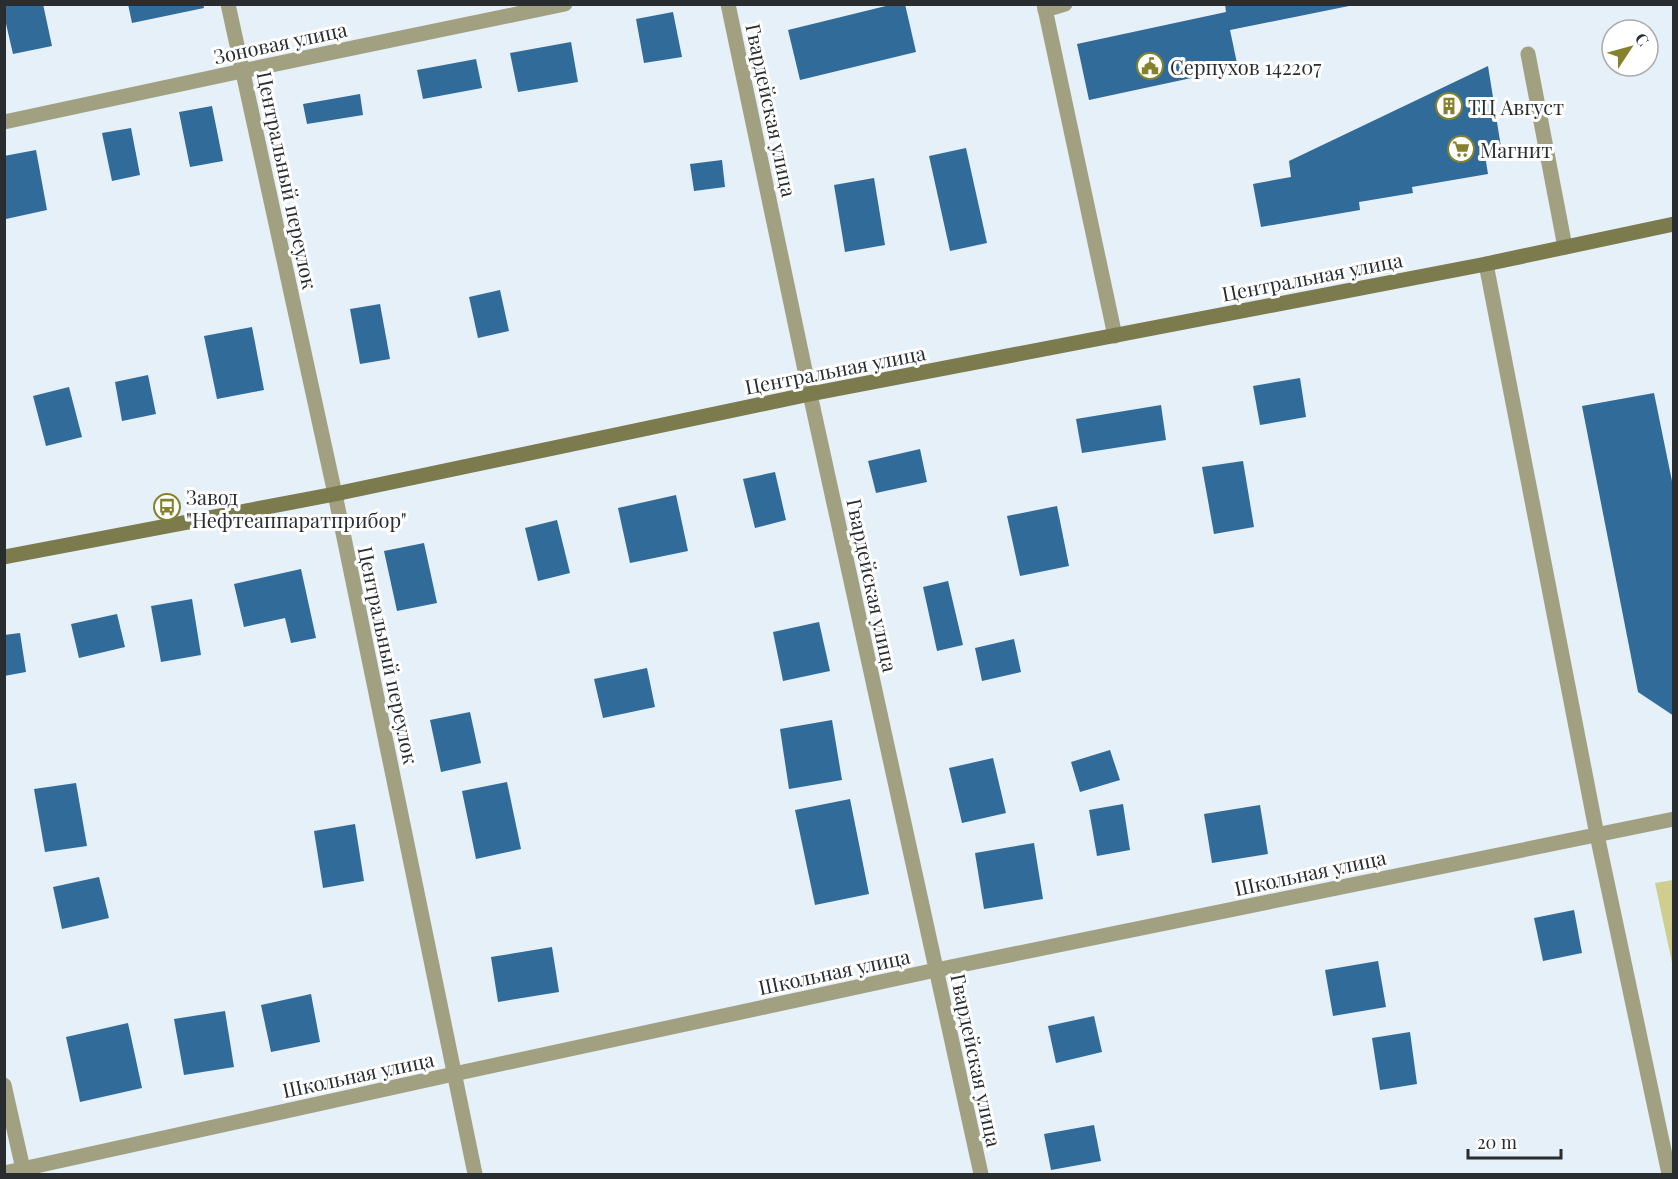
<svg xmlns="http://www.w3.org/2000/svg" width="1678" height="1179" font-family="'Playfair Display',serif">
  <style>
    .green { fill: #cfce8e }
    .building { fill: #316b99 }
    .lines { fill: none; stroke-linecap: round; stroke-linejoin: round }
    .lane { stroke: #a1a182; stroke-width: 15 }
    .street { stroke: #a1a182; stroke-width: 15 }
    .secondary { stroke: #7c7b4e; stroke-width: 15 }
    .labels { text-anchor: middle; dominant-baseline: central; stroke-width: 6; stroke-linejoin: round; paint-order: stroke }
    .street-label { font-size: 20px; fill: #292d30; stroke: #fff }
    .poi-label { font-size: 20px; fill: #292d30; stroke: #fff; text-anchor: start }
  </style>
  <rect width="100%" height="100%" fill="#e5f0f9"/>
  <!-- green -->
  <polygon class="green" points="1673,880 1674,880 1673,967 1655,883"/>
  <!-- building -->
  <g class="building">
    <polygon points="4,4 43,4 52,46 13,54 4,15"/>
    <polygon points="128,4 203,4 204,8 132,23"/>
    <polygon points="894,4 905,4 916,52 800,80 788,30"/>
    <polygon points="1225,4 1349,6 1230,30 1238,68 1089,100 1077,44 1226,12"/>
    <polygon points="673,12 682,57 644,63 636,19"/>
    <polygon points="571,42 578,82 518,92 510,53"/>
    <polygon points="476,59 482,88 423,99 417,70"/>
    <polygon points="1488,66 1501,147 1484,149 1488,174 1412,187 1413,193 1359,202 1360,210 1261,227 1253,184 1291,177 1289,161"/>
    <polygon points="360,94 363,115 307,124 303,104"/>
    <polygon points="212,106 223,161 190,167 179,112"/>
    <polygon points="131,128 140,175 112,181 102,133"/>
    <polygon points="966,148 987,243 950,251 929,156"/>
    <polygon points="36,150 47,210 6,219 4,211 4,156"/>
    <polygon points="722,160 725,187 694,191 690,164"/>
    <polygon points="874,178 885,245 845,252 834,185"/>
    <polygon points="500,290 509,331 478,338 469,297"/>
    <polygon points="380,304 390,359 360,364 350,309"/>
    <polygon points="252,327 264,390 217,399 204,336"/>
    <polygon points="148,375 156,414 122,421 115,382"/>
    <polygon points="1300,378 1306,417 1260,425 1253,386"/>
    <polygon points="69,387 82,437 46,446 33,396"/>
    <polygon points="1654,393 1674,491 1674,716 1638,692 1582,406"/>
    <polygon points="1161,405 1166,440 1082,453 1076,419"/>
    <polygon points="920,449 927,482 876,493 868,461"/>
    <polygon points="1243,461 1254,527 1214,534 1202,467"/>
    <polygon points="775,472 786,520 755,528 743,479"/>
    <polygon points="676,495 688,551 630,563 618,508"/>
    <polygon points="1057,506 1069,566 1020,576 1007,516"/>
    <polygon points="557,520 570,573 538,581 525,528"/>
    <polygon points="424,543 437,603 397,611 384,551"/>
    <polygon points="301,569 316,638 291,643 285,618 244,627 234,584"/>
    <polygon points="948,581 963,645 937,651 923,587"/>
    <polygon points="192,599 201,655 161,662 151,606"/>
    <polygon points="117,614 125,647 79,658 71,624"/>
    <polygon points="819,622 830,671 783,681 773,632"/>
    <polygon points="20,633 26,672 4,676 4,635"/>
    <polygon points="1014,639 1021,672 982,681 975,648"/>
    <polygon points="647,668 655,707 603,718 594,679"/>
    <polygon points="470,712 481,763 441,772 430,720"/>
    <polygon points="832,720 842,780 789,789 780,729"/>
    <polygon points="1110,750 1120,780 1080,792 1071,762"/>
    <polygon points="993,758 1006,813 962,823 949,768"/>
    <polygon points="507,782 521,849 476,859 462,791"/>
    <polygon points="76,783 87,846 45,852 34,789"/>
    <polygon points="850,799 869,894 815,905 795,810"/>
    <polygon points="1123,804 1130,850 1097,856 1089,810"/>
    <polygon points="1260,805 1268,854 1212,863 1204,814"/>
    <polygon points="355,824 364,881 323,888 314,831"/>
    <polygon points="1034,843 1043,899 984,909 975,853"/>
    <polygon points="99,877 109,918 62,929 53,887"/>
    <polygon points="1574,910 1582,953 1543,961 1534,918"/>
    <polygon points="552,947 559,992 498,1002 491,957"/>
    <polygon points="1378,961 1386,1007 1333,1016 1325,970"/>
    <polygon points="311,994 320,1042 271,1052 261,1005"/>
    <polygon points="225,1011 234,1067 184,1075 174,1019"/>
    <polygon points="1094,1016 1102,1052 1056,1063 1048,1026"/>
    <polygon points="128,1023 142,1088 80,1102 66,1037"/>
    <polygon points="1410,1032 1417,1084 1380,1090 1372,1038"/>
    <polygon points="1094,1125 1101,1161 1051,1170 1044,1134"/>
  </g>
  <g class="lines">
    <!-- lane -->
    <g class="lane">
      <polyline points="1044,4 1115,336"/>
      <polyline points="1045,10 1065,4"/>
      <polyline points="1528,54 1565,247"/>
      <polyline points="1486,264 1597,835 1669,1174"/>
    </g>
    <!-- street -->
    <g class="street">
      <polyline points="228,4 335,494 475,1174"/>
      <polyline points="728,4 810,394 981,1174"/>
      <polyline points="4,122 242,71 565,4"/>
      <polyline points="4,1085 23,1169"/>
      <polyline points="4,1173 454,1074 936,970 1674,819"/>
    </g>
    <!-- secondary -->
    <polyline class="secondary" points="4,557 335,494 810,394 1486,264 1674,224"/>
  </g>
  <!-- icons -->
  <defs>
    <symbol id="civic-ring" viewBox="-11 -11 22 22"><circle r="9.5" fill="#fff" stroke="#85822b" stroke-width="1.5"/><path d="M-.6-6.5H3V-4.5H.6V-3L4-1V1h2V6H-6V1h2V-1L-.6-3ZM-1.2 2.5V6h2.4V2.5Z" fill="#85822b"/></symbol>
    <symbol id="building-ring" viewBox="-11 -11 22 22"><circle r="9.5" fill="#fff" stroke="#85822b" stroke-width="1.5"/><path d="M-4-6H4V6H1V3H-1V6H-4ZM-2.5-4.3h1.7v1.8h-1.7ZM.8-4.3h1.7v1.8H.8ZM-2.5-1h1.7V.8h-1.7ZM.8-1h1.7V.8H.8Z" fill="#85822b"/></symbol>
    <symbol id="supermarket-ring" viewBox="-11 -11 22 22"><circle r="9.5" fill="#fff" stroke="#85822b" stroke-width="1.5"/><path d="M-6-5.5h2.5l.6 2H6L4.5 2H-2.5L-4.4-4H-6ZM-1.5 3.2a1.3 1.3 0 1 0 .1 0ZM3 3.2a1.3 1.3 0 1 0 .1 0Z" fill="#85822b"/></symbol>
    <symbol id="bus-ring" viewBox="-11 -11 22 22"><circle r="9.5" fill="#fff" stroke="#85822b" stroke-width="1.5"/><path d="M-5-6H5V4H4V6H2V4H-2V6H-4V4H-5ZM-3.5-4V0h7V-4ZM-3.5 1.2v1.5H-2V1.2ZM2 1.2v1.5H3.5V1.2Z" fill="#85822b"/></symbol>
  </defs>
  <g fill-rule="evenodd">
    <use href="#civic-ring" x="1135" y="51" width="30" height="30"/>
    <use href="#building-ring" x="1434" y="91" width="30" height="30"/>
    <use href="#supermarket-ring" x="1446" y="134" width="30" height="30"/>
    <use href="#bus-ring" x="152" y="492" width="30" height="30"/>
  </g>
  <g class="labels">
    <!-- street labels -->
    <g class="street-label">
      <text transform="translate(280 42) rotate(-12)">Зоновая улица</text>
      <text transform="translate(772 110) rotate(78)">Гвардейская улица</text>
      <text transform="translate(288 180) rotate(78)">Центральный переулок</text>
      <text transform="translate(1312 276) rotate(-11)">Центральная улица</text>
      <text transform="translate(835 369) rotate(-11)">Центральная улица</text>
      <text transform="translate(873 585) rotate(78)">Гвардейская улица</text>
      <text transform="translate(389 655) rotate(78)">Центральный переулок</text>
      <text transform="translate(1310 872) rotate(-12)">Школьная улица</text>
      <text transform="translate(834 971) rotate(-12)">Школьная улица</text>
      <text transform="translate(977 1060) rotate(78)">Гвардейская улица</text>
      <text transform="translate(358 1074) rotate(-12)">Школьная улица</text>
    </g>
    <!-- poi labels -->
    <g class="poi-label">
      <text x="1170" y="66">Серпухов 142207</text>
      <text x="1468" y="106">ТЦ Август</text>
      <text x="1480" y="149">Магнит</text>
      <text x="186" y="496">Завод<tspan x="186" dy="23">"Нефтеаппаратприбор"</tspan></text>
    </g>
  </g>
  <!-- border -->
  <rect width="1678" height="1179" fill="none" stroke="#292d30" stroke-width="12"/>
  <!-- north arrow -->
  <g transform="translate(1630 48) rotate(54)"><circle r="28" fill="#ffffff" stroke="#a9abac" stroke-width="1.5"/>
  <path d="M0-4.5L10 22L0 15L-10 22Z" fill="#85822b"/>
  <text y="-9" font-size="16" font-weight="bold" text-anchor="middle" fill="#292d30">С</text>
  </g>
  <!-- scale -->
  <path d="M1468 1149v9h93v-9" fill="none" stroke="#292d30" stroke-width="3"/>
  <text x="1477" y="1149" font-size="18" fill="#292d30" stroke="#ffffff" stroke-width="4.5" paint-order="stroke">20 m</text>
</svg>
